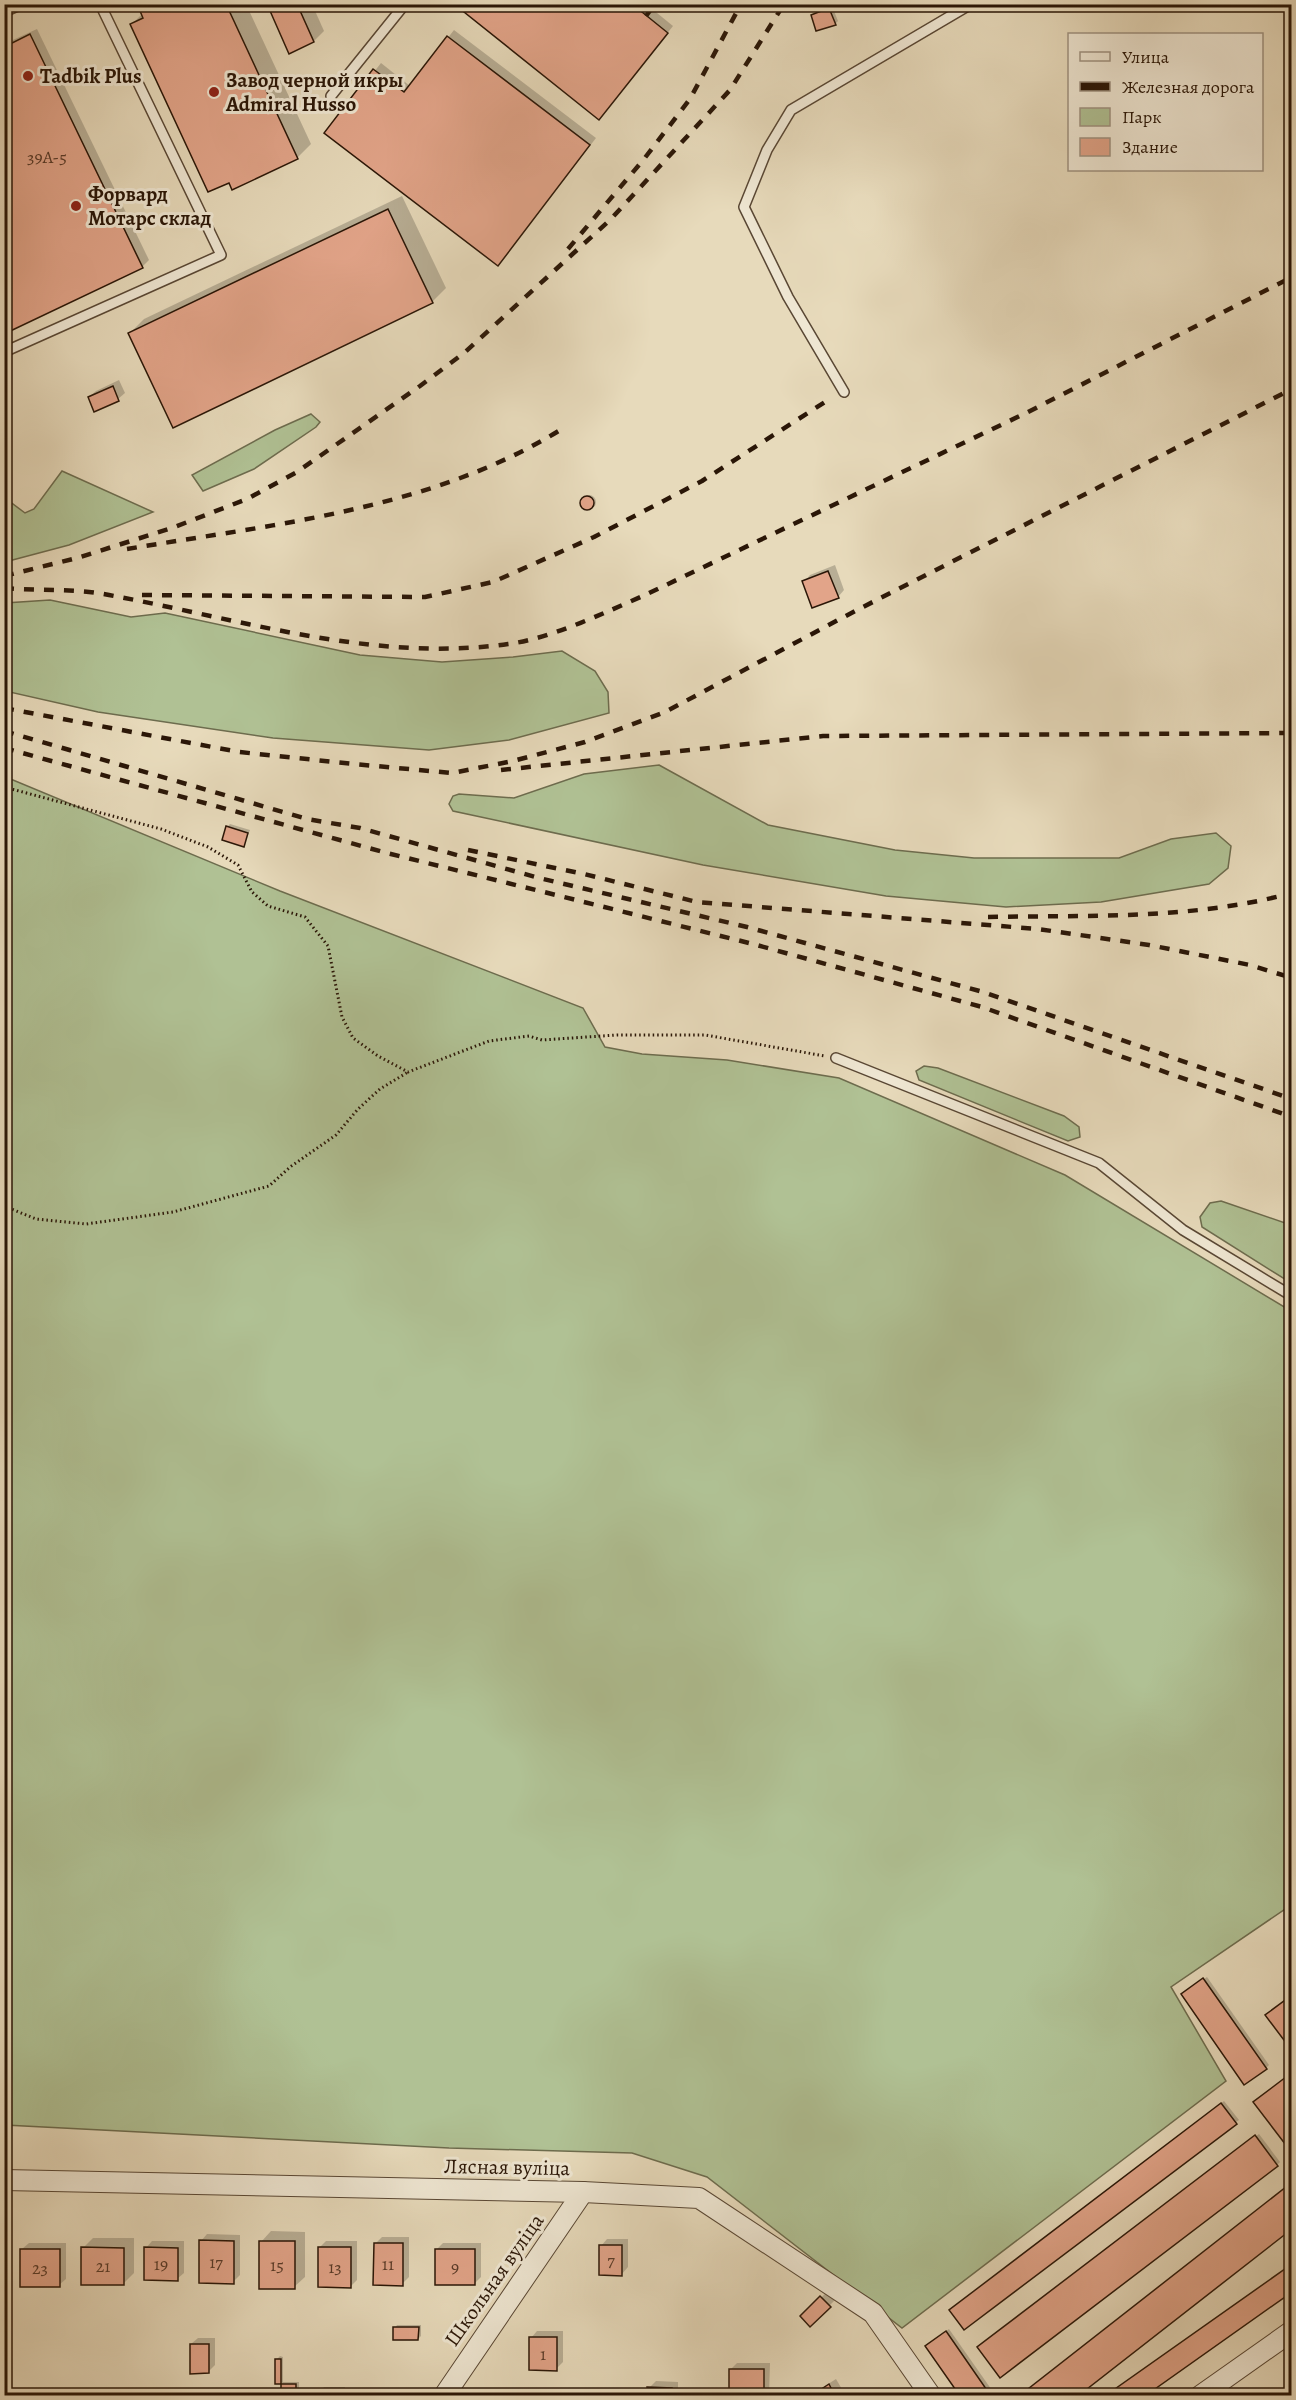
<svg xmlns="http://www.w3.org/2000/svg" width="1296" height="2400" font-family="Alegreya,serif">
  <style>
    .green { fill: #b0c194; stroke: #6d6c4e; stroke-width: 1.5 }
    .shadow { fill: #0003 }
    .building { fill: #e2a489; stroke: #2a1607; stroke-width: 1.5 }
    .lines { fill: none; stroke-linecap: round; stroke-linejoin: round }
    .service-casing { stroke: #594734; stroke-width: 12 }
    .minor-casing { stroke: #594734; stroke-width: 22 }
    .path { stroke: #2a1607; stroke-width: 3; stroke-dasharray: 1.5 3; stroke-linecap: butt }
    .service { stroke: #efe7d3; stroke-width: 9 }
    .minor { stroke: #efe7d3; stroke-width: 20 }
    .rail { stroke: #2a1607; stroke-width: 4.5; stroke-dasharray: 10 10; stroke-linecap: butt }
    .poi-dot { fill: #8f2418; stroke: #efe7d3; stroke-width: 2 }
    .labels { text-anchor: middle; dominant-baseline: central; stroke-width: 6; stroke-linejoin: round; paint-order: stroke }
    .number-label { font-size: 18px; fill: #583a28 }
    .poi-label { font-size: 21px; font-weight: bold; fill: #2a1607; stroke: #efe7d3; text-anchor: start }
    .street-label { font-size: 21px; fill: #2a1607; stroke: #efe7d3 }
  </style>
  <rect width="100%" height="100%" fill="#e7dabb"/>
  <filter id="stains"><feTurbulence type="fractalNoise" baseFrequency=".00333" numOctaves="4"/><feColorMatrix values="0 0 0 0 .2 0 0 0 0 .09 0 0 0 0 .02 0 0 0 .5 -.17"/></filter>
  <radialGradient id="worn" r=".72"><stop offset=".6" stop-color="#630" stop-opacity="0"/><stop offset="1" stop-color="#630" stop-opacity=".3"/></radialGradient>
  <!-- green -->
  <g class="green">
    <polygon points="311,414 320,422 316,427 254,469 203,491 192,475 275,430"/>
    <polygon points="62,471 153,512 69,545 5,562 5,498 25,513 34,509"/>
    <polygon points="50,600 131,617 165,613 360,655 442,662 513,657 562,651 595,671 608,692 609,713 509,740 429,750 273,738 98,712 5,691 5,603"/>
    <polygon points="659,765 768,825 895,850 974,858 1119,858 1171,839 1216,833 1231,846 1228,868 1209,884 1101,902 1006,907 886,896 703,865 453,811 449,804 453,796 459,794 514,798 584,774"/>
    <polygon points="4,779 13,780 280,891 583,1008 605,1047 642,1054 727,1060 839,1078 1065,1175 1291,1311 1291,1905 1171,1987 1226,2081 902,2328 707,2177 632,2153 449,2148 5,2125"/>
    <polygon points="924,1066 938,1068 1064,1116 1079,1127 1080,1137 1068,1141 919,1080 916,1071"/>
    <polygon points="1221,1201 1291,1225 1291,1283 1202,1227 1200,1217 1210,1203"/>
  </g>
  <!-- shadow -->
  <g class="shadow">
    <polygon points="139,4 246,4 311,144 297,158 132,24 143,13"/>
    <polygon points="268,4 312,4 324,31 314,41"/>
    <polygon points="457,4 646,4 673,26 606,111"/>
    <polygon points="832,6 838,21 835,24 812,15"/>
    <polygon points="37,29 149,260 142,267 4,333 4,44"/>
    <polygon points="454,30 596,138 504,258 326,133 381,63 410,86"/>
    <polygon points="402,196 446,288 432,302 130,333 144,319"/>
    <polygon points="119,380 125,393 118,399 95,410 89,397 96,391"/>
    <circle cx="589" cy="502" r="7"/>
    <polygon points="835,565 844,590 838,597 804,582 810,575"/>
    <polygon points="230,824 250,830 244,845 227,827"/>
    <polygon points="1207,1977 1269,2065 1266,2068 1186,1992"/>
    <polygon points="1289,2075 1292,2078 1292,2150 1258,2100"/>
    <polygon points="1224,2101 1239,2120 1236,2122 953,2307"/>
    <polygon points="1259,2134 1280,2162 1277,2165 1000,2375 981,2344"/>
    <polygon points="271,2231 305,2232 305,2277 294,2287 261,2242"/>
    <polygon points="207,2234 240,2235 240,2275 233,2282 201,2241"/>
    <polygon points="382,2237 409,2237 409,2277 402,2284 375,2244"/>
    <polygon points="93,2238 134,2238 134,2273 123,2284 83,2248"/>
    <polygon points="607,2239 628,2239 628,2267 622,2274 601,2246"/>
    <polygon points="152,2241 184,2241 184,2273 177,2279 146,2248"/>
    <polygon points="326,2241 357,2241 357,2280 351,2286 319,2248"/>
    <polygon points="29,2243 66,2243 66,2279 59,2285 22,2249"/>
    <polygon points="443,2243 481,2243 481,2277 474,2284 436,2250"/>
    <polygon points="828,2291 836,2299 810,2325 802,2316"/>
    <polygon points="397,2325 421,2325 421,2336 418,2339 395,2328"/>
    <polygon points="949,2329 996,2396 962,2396 929,2343"/>
    <polygon points="537,2331 563,2331 563,2362 556,2369 531,2338"/>
    <polygon points="198,2338 215,2338 215,2365 208,2372 191,2344"/>
    <polygon points="280,2356 283,2357 283,2382 299,2382 299,2396 282,2396 282,2383 277,2383 277,2359"/>
    <polygon points="737,2363 770,2363 769,2396 730,2396 730,2370"/>
    <polygon points="836,2379 846,2396 809,2396"/>
    <polygon points="656,2381 678,2382 678,2396 649,2396 649,2388"/>
    <polygon points="324,2387 345,2387 345,2396 317,2396"/>
    <polygon points="602,2388 637,2388 637,2396 595,2396"/>
  </g>
  <!-- building -->
  <g class="building">
    <polygon points="137,4 226,4 298,159 232,190 229,183 208,192 130,24 143,18"/>
    <polygon points="267,4 297,4 314,42 289,54"/>
    <polygon points="454,4 632,4 668,33 599,120"/>
    <polygon points="829,8 836,25 816,31 811,15"/>
    <polygon points="30,34 143,268 4,334 4,47"/>
    <polygon points="447,36 590,145 498,266 324,133 373,69 404,92"/>
    <polygon points="388,209 433,303 173,428 128,333"/>
    <polygon points="113,386 119,401 94,412 88,397"/>
    <circle cx="587" cy="503" r="7"/>
    <polygon points="828,571 839,598 812,608 802,581"/>
    <polygon points="226,826 248,833 244,847 222,840"/>
    <polygon points="1203,1978 1267,2069 1244,2085 1181,1994"/>
    <polygon points="1292,1995 1292,2047 1290,2048 1265,2015"/>
    <polygon points="1286,2077 1292,2084 1292,2153 1253,2102"/>
    <polygon points="1221,2103 1237,2124 964,2330 949,2310"/>
    <polygon points="1255,2135 1278,2166 1000,2378 977,2347"/>
    <polygon points="1291,2183 1292,2229 1078,2396 1019,2396"/>
    <polygon points="199,2240 234,2241 234,2284 199,2283"/>
    <rect x="259" y="2241" width="36" height="48"/>
    <polygon points="374,2243 403,2243 403,2286 373,2285"/>
    <polygon points="599,2245 622,2245 622,2276 599,2275"/>
    <polygon points="81,2247 124,2248 124,2285 81,2285"/>
    <polygon points="144,2247 178,2248 178,2281 144,2280"/>
    <polygon points="318,2247 351,2247 351,2288 318,2287"/>
    <rect x="20" y="2249" width="40" height="38"/>
    <rect x="435" y="2249" width="40" height="36"/>
    <polygon points="1292,2264 1292,2292 1145,2396 1105,2396"/>
    <polygon points="820,2296 831,2307 810,2327 800,2316"/>
    <polygon points="393,2327 419,2327 418,2340 393,2340"/>
    <polygon points="946,2331 991,2396 960,2396 925,2346"/>
    <polygon points="529,2337 557,2337 557,2371 529,2370"/>
    <polygon points="190,2344 209,2344 209,2373 190,2374"/>
    <rect x="275" y="2359" width="6" height="25"/>
    <rect x="729" y="2369" width="35" height="27"/>
    <rect x="281" y="2384" width="15" height="12"/>
    <polygon points="829,2384 835,2396 811,2396"/>
    <polygon points="647,2387 672,2388 672,2396 647,2396"/>
  </g>
  <g class="lines">
    <defs>
      <g id="service">
        <polyline points="4,12 22,4"/>
        <polyline points="331,96 405,4"/>
        <polyline points="4,352 221,255 100,4"/>
        <polyline points="844,392 788,297 744,207 767,150 791,110 971,4"/>
        <polyline points="836,1058 1099,1163 1183,1230 1292,1296"/>
      </g>
      <g id="minor">
        <polyline points="4,2180 583,2192 699,2198 873,2313 931,2396"/>
        <polyline points="444,2396 583,2192"/>
        <polyline points="1200,2396 1292,2331"/>
      </g>
    </defs>
    <!-- service casing -->
    <use href="#service" class="service-casing"/>
    <!-- minor casing -->
    <use href="#minor" class="minor-casing"/>
    <!-- path -->
    <g class="path">
      <polyline points="4,787 161,829 208,847 238,865 252,892 268,906 305,917 328,946 342,1017 353,1038 378,1056 408,1072 489,1041 529,1036 542,1040 617,1035 705,1035 825,1056"/>
      <polyline points="4,1206 36,1219 86,1224 173,1212 269,1186 290,1167 336,1135 358,1109 380,1089 408,1072"/>
    </g>
    <!-- service -->
    <use href="#service" class="service"/>
    <!-- minor -->
    <use href="#minor" class="minor"/>
    <!-- rail -->
    <g class="rail">
      <polyline points="646,16 655,4"/>
      <polyline points="568,249 644,159 690,99 741,4"/>
      <path d="M127,549C276,524 435,509 565,427"/>
      <polyline points="4,576 77,558 172,528 247,499 297,472 420,386 464,353 611,219 730,90 784,4"/>
      <path d="M4,588C39,591 74,588 109,595C240,619 374,663 508,644C550,639 606,612 645,595L1026,413L1292,277"/>
      <polyline points="142,595 425,597 493,582 594,537 702,481 828,400"/>
      <polyline points="4,708 239,752 354,764 452,773 513,761 585,742 665,712 857,610 1292,389"/>
      <polyline points="4,731 307,819 360,828 539,878 747,927 983,992 1292,1099"/>
      <polyline points="4,748 387,853 753,944 982,1007 1292,1117"/>
      <polyline points="501,770 823,736 1292,733"/>
      <polyline points="468,850 584,874 697,902 1038,929 1149,945 1250,965 1292,978"/>
      <path d="M988,917C1090,915 1192,920 1292,893"/>
    </g>
  </g>
  <!-- markers -->
  <g class="poi-dot">
    <circle cx="28" cy="76" r="6"/>
    <circle cx="214" cy="92" r="6"/>
    <circle cx="76" cy="206" r="6"/>
  </g>
  <g class="labels">
    <!-- number labels -->
    <g class="number-label">
      <text x="47" y="157">39А-5</text>
      <text x="611" y="2260">7</text>
      <text x="216" y="2262">17</text>
      <text x="161" y="2264">19</text>
      <text x="388" y="2264">11</text>
      <text x="277" y="2265">15</text>
      <text x="103" y="2266">21</text>
      <text x="335" y="2267">13</text>
      <text x="455" y="2267">9</text>
      <text x="40" y="2268">23</text>
      <text x="543" y="2354">1</text>
    </g>
    <!-- poi labels -->
    <g class="poi-label">
      <text x="40" y="76">Tadbik Plus</text>
      <text x="226" y="80">Завод черной икры<tspan x="226" dy="24">Admiral Husso</tspan></text>
      <text x="88" y="194">Форвард<tspan x="88" dy="24">Мотарс склад</tspan></text>
    </g>
    <!-- street labels -->
    <g class="street-label">
      <text transform="translate(507 2167) rotate(1)">Лясная вуліца</text>
      <text transform="translate(494 2280) rotate(-55)">Школьная вуліца</text>
    </g>
  </g>
  <!-- margin -->
  <rect width="1296" height="2400" fill="none" stroke="#e7dabb" stroke-width="24"/>
  <rect x="6" y="6" width="1284" height="2388" fill="none" stroke="#2a1607" stroke-width="3"/>
  <rect x="12" y="12" width="1272" height="2376" fill="none" stroke="#2a1607" stroke-width="1.5"/>
  <!-- legend -->
  <rect x="1068" y="33" width="195" height="138" fill="#efe7d3" stroke="#a09381" stroke-width="1.5"/>
  <rect x="1080" y="52" width="30" height="9" fill="#efe7d3" stroke="#a09381" stroke-width="1.5"/>
  <text x="1122" y="63" font-size="18" fill="#2a1607">Улица</text>
  <rect x="1080" y="82" width="30" height="9" fill="#2a1607" stroke="#a09381" stroke-width="1.5"/>
  <text x="1122" y="93" font-size="18" fill="#2a1607">Железная дорога</text>
  <rect x="1080" y="108" width="30" height="18" fill="#b0c194" stroke="#a09381" stroke-width="1.5"/>
  <text x="1122" y="123" font-size="18" fill="#2a1607">Парк</text>
  <rect x="1080" y="138" width="30" height="18" fill="#e2a489" stroke="#a09381" stroke-width="1.5"/>
  <text x="1122" y="153" font-size="18" fill="#2a1607">Здание</text>
  <rect width="100%" height="100%" filter="url(#stains)"/>
  <rect width="100%" height="100%" fill="url(#worn)"/>
</svg>
